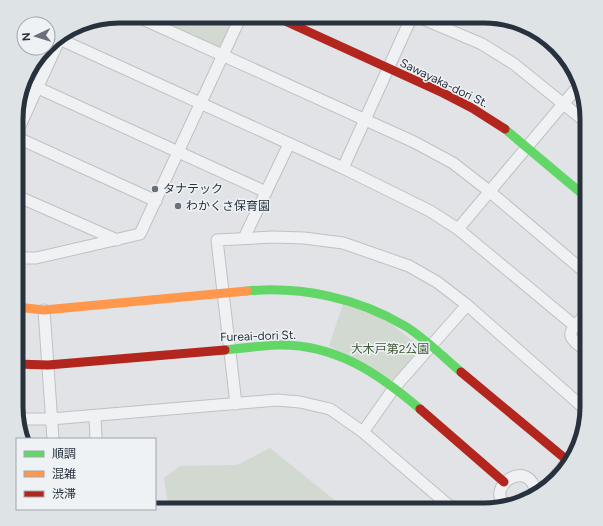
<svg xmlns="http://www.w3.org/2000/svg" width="603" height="526" font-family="Figtree,'Noto Sans JP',sans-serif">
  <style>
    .green { fill: #d2d9d1 }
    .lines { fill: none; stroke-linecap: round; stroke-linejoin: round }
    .street-casing { stroke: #bfc1c4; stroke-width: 13 }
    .street { stroke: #f0f1f2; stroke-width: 11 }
    .fast { stroke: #63d668; stroke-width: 9 }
    .slow { stroke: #ff974d; stroke-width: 9 }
    .jam { stroke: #b3261e; stroke-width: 9 }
    .poi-dot { fill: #697079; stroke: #eef2f5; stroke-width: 1.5 }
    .labels { text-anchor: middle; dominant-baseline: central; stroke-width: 3; stroke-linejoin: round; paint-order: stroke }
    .street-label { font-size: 12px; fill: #28323e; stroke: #eef2f5 }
    .poi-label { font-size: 12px; fill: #28323e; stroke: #eef2f5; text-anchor: start }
    .park-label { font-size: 12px; fill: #405a36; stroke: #eef2f5 }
    .rim { fill: none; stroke: #28323e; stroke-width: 5 }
  </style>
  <rect width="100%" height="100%" fill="#e1e3e6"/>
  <!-- green -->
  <g class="green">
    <polygon points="148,16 236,16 223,46 218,48"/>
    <polygon points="343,304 385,319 424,350 394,381 329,346"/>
    <polygon points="270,448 342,506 339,510 169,510 164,478 180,466 237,465"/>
  </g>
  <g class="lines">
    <defs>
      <g id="street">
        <polyline points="136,16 414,142 453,163 489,191 587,274"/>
        <polyline points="416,16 482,44 514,64 587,123"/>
        <polyline points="57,38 343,168 430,211 458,229 575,326"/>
        <polyline points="25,82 266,192"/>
        <polyline points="18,130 61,36"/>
        <polyline points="18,138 156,201"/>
        <polyline points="343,168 412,16"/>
        <polyline points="17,196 117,240"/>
        <polyline points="458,229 580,84"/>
        <polyline points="244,238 289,144"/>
        <polyline points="17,254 26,258 36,258 140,234 241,16"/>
        <polyline points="44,310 53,439"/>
        <path d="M587,313C569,333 562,334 587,351"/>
        <polyline points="236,404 217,240 273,237 304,238 343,243 409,266 437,282 467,305 586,410"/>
        <polyline points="95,416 96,439"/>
        <polyline points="18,419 51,419 277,400 300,402 330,409 363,432 454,510"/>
        <polyline points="363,432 394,388 467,305"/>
        <polyline points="544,489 577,451"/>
        <path d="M506,506C483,486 531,456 536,494"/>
      </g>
    </defs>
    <!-- street casing -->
    <use href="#street" class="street-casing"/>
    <!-- street -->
    <use href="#street" class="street"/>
    <!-- fast -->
    <g class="fast">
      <polyline points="505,129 587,198"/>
      <path d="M247,291C301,286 358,298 405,326C424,337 444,358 461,372"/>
      <path d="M225,350C242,348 259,346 276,345C334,343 378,373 420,409"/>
    </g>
    <!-- slow -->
    <polyline class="slow" points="17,307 44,310 247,291"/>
    <!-- jam -->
    <g class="jam">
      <polyline points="274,16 443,93 472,108 505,129"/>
      <polyline points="16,364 48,365 225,350"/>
      <polyline points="461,372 568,461"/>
      <polyline points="420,409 504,482"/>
    </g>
  </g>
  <!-- markers -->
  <g class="poi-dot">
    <circle cx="155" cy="189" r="4"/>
    <circle cx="178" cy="206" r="4"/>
  </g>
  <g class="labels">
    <!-- street labels -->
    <g class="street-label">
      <text transform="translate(444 83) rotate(26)">Sawayaka-dori St.</text>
      <text transform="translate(258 336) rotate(-2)">Fureai-dori St.</text>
    </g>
    <!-- poi labels -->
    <g class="poi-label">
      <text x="163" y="189">タナテック</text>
      <text x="186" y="206">わかくさ保育園</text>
    </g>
    <!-- park labels -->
    <g class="park-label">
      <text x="390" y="349">大木戸第2公園</text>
    </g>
  </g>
  <!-- crop -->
  <path d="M0 0H603V526H0ZM119 23H484A96 96 0 0 1 580 119V407A96 96 0 0 1 484 503H119A96 96 0 0 1 23 407V119A96 96 0 0 1 119 23Z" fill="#dee3e6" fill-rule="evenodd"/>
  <path class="rim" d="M119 23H484A96 96 0 0 1 580 119V407A96 96 0 0 1 484 503H119A96 96 0 0 1 23 407V119A96 96 0 0 1 119 23Z"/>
  <!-- legend -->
  <rect x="16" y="438" width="140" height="72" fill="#eef2f5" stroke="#9fa5ac"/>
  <rect x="24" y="451" width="20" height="6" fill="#63d668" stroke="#9fa5ac"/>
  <text x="52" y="458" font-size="12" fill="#28323e">順調</text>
  <rect x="24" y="471" width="20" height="6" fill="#ff974d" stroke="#9fa5ac"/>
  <text x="52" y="478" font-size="12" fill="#28323e">混雑</text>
  <rect x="24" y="491" width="20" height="6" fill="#b3261e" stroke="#9fa5ac"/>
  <text x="52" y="498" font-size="12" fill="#28323e">渋滞</text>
  <!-- north arrow -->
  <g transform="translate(36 36) rotate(266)"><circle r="19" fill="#eef2f5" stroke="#9fa5ac"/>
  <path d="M0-3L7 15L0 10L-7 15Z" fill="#697079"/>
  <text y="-6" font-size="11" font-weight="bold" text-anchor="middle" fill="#28323e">N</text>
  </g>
</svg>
